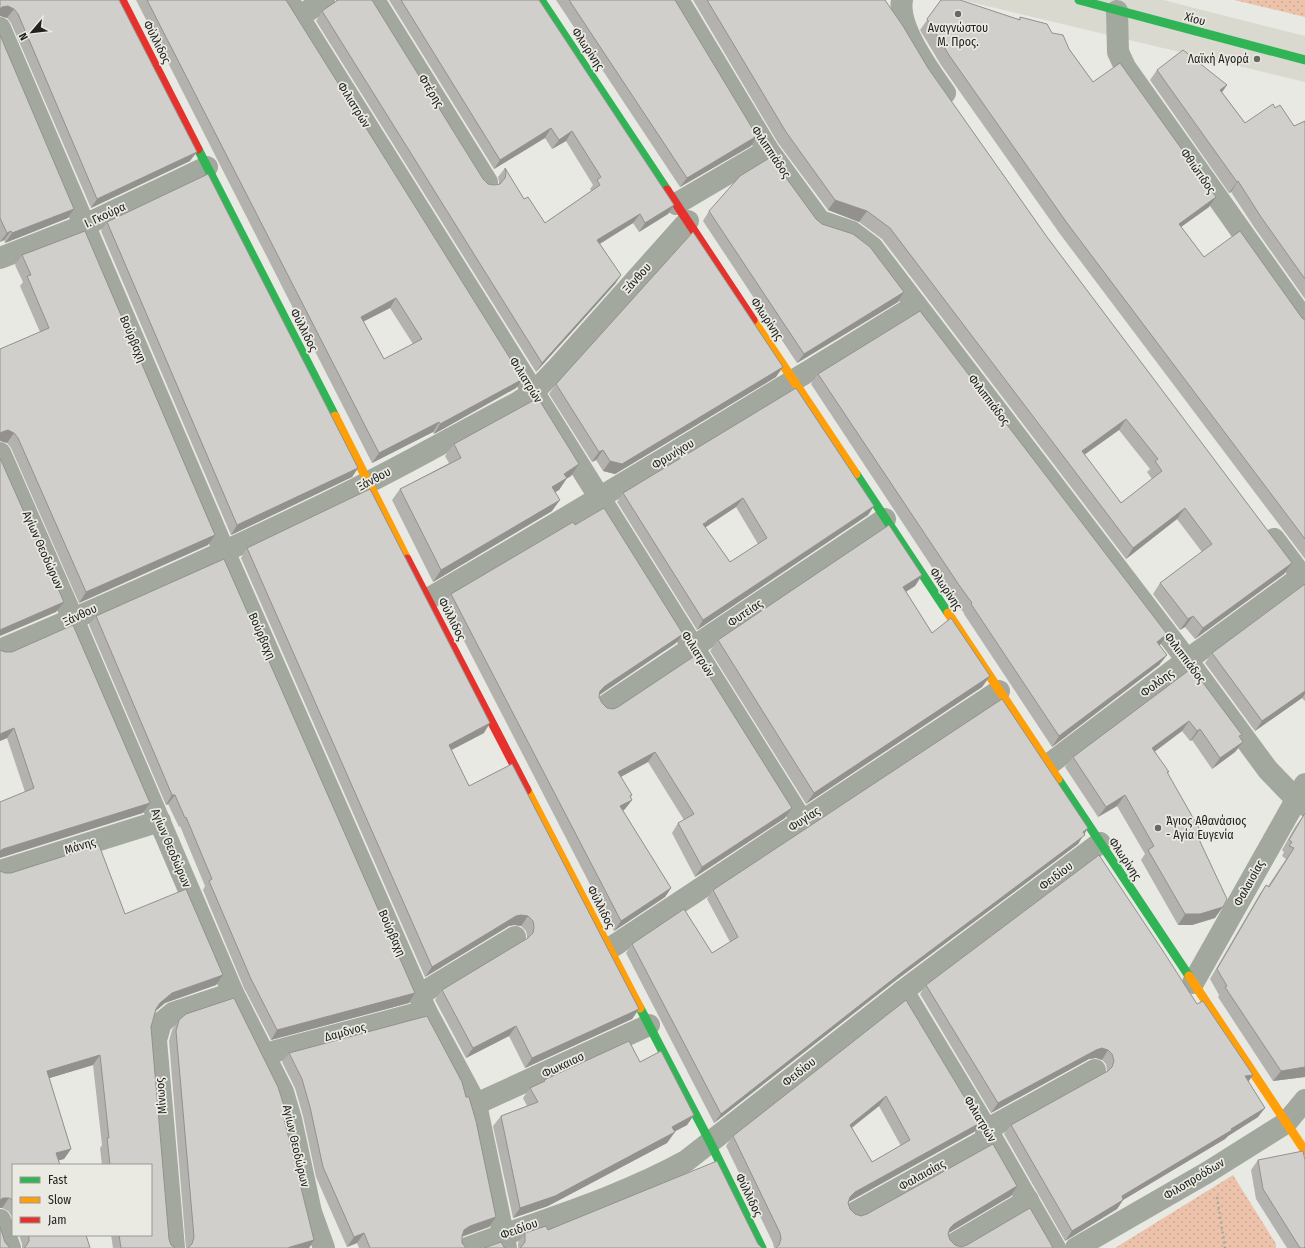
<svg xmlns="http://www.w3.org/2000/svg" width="1305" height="1248" font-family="'Fira Sans Condensed',sans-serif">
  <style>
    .built { fill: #d9d9d0 }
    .park { fill: url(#park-dots) }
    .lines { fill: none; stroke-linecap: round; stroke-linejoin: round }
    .path { stroke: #a4a8a2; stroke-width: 2.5; stroke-dasharray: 2 3; stroke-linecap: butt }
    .street { stroke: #a2a89d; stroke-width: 22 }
    .fast { stroke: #30b455; stroke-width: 9 }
    .slow { stroke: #ff9f0a; stroke-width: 9 }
    .jam { stroke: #e5322d; stroke-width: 9 }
    .wall { fill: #b3b2af; fill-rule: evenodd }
    .shaded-wall { fill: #92918e }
    .building { fill: #d0cfcb; stroke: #92918e; fill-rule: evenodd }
    .poi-dot { fill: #686865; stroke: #eaeae3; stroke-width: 1.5 }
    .labels { text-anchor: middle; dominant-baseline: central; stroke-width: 3.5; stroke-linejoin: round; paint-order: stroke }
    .street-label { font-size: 12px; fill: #222220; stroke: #eaeae3 }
    .poi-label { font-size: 12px; fill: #222220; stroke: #eaeae3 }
  </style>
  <defs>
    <pattern id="park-dots" width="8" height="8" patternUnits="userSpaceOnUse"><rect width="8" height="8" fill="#ecc2aa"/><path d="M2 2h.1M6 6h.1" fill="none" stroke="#caa692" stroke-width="1.8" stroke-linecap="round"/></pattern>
  </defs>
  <rect width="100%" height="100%" fill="#e9e9e4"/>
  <!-- built -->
  <polygon class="built" points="962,0 1163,0 1305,36 1305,82"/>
  <!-- park -->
  <g class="park">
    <polygon points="1234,0 1305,0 1305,17"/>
    <polygon points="1233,1175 1276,1244 1276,1248 1115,1248"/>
  </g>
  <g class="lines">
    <!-- path -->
    <polyline class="path" points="1217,1197 1225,1248"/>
    <!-- street -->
    <g class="street">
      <polyline points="288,0 802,821"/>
      <polyline points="374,0 487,182"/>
      <polyline points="678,0 768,150 820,221 852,232 872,247 1187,660 1268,770 1296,799 1305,805"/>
      <path d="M902,0C897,27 930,72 945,93"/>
      <polyline points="1117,11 1118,52 1125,67 1305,321"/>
      <polyline points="299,17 324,0"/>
      <polyline points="0,28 224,551 426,1011 476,1104 506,1248"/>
      <polyline points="676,204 768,150"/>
      <polyline points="0,258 85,225 207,167"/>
      <polyline points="0,453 73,619 233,993 283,1092 291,1119 311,1212 324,1248"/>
      <polyline points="1274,539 1305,580"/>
      <path d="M428,599C592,503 755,405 916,305"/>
      <path d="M0,650C119,600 238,547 355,489C410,462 463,431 517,403L534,392L558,367L688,221"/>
      <polyline points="605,706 885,519"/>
      <polyline points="1048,765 1187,660 1305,574"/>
      <polyline points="0,871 160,821"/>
      <polyline points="609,949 999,691"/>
      <polyline points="1193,983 1305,784"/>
      <polyline points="903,991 991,1137 1055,1248"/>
      <polyline points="419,995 515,937"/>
      <polyline points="265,1054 426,1011"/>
      <polyline points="476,1104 649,1025"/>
      <polyline points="986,1130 1095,1070"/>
      <polyline points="854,1213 991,1137"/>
      <polyline points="0,1220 10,1248"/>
      <polyline points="954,1244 1028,1200"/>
      <polyline points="174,1248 156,1040 161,1023 173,1013 233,993"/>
      <path d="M467,1248C540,1221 619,1198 686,1161L903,991L1100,843"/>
      <polyline points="1076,1248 1208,1172 1286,1123 1305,1100"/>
    </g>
    <!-- fast -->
    <g class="fast">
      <polyline points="541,0 667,190"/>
      <polyline points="1079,0 1305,60"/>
      <polyline points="198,149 335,416"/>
      <polyline points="856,474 948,613"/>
      <polyline points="1058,779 1189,976"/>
      <polyline points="640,1008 710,1142 762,1248"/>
    </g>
    <!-- slow -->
    <g class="slow">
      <polyline points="753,320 856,474"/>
      <polyline points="335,416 407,559"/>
      <polyline points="948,613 1058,779"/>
      <polyline points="527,790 640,1008"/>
      <polyline points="1189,976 1305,1151"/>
    </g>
    <!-- jam -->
    <g class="jam">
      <polyline points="122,0 198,149"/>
      <polyline points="667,190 753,320"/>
      <polyline points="407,559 527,790"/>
    </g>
  </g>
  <!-- wall -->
  <g class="wall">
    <polygon points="0,0 119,0 190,161 91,208 11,23 7,18 0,16"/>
    <path d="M136,0H286L516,388L434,434L433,432L372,463ZM390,308L413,344L384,359L363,322Z"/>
    <polygon points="336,0 372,0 483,179 488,184 494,185 499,184 499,182 498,177 505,168 524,199 545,223 591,191 590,189 593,185 566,141 552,149 545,138 494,169 389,0 539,0 674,205 668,214 639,232 633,223 600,244 621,275 615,284 536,372 316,21 322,11 336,2"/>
    <polygon points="556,0 675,0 757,136 751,146 680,187"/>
    <path d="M693,0H885L928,68L1047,237L1292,563L1284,574L1195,639L1185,627L1180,630L1153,594L1160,583L1202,552L1177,519L1126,559L882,239L859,222L828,210L778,143ZM1119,430L1150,469L1147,472L1152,479L1121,503L1084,455Z"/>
    <polygon points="941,0 1019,19 1020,17 1052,33 1069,49 1093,82 1209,207 1181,227 1204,257 1305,320 1305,559 1060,234 941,65 920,30"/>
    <polygon points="0,35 74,209 68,218 5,243 4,240 0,242"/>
    <polygon points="1157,70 1227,85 1222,92 1245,123 1275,108 1294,126 1305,121 1305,299 1254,227 1231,192 1229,193 1150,80"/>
    <polygon points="709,211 904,292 898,302 797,363 703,221"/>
    <polygon points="107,222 358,468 352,477 231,535 101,231"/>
    <polygon points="22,255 208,545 79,603 11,448 7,443 1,441 40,332 20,286 23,282 15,265"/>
    <polygon points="818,374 1159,645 1167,655 1159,665 1052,747 964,614 964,613 951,596 811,384"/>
    <polygon points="776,377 615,474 603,471 596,460 592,462 549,394 556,384"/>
    <path d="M796,388L874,506L868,515L697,630L617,502L623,493ZM736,507L758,544L730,562L705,527Z"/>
    <polygon points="454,444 571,476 567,478 559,490 555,492 552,511 433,582 392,500 400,489 449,463 445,456"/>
    <polygon points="575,525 676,643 600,694 599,697 602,703 607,708 792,808 785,818 695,877 672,833 678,823 684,820 648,762 621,777 632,795 630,797 632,800 625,809 623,811 671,888 665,897 614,931 445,604 451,594"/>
    <polygon points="247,548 484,733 451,750 469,786 639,1009 632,1019 525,1068 509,1036 466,1058 435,1000 442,990 527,939 527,936 526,931 521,926 514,925 509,926 425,977 241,558"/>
    <polygon points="922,575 915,586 906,592 932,633 990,676 982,687 806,804 710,651 718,640"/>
    <polygon points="1305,584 1305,701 1302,698 1255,731 1205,663 1212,653"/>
    <polygon points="96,616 415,993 409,1003 271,1040 244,988 203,890 205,886 180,826 179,827 168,804 166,805 89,625"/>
    <polygon points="0,650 150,803 143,813 25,792 7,738 0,741"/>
    <polygon points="1192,668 1242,735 1240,737 1243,742 1235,752 1212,769 1192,740 1190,741 1182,731 1155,751 1167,774 1197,835 1215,918 1192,925 1178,925 1141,860 1145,854 1117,806 1098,817 1065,767 1073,757"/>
    <polygon points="1305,813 1305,1077 1273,1081 1218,997 1219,995 1210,979 1259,895 1266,885 1268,886 1286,859 1282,856 1284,852 1282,850 1295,827"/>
    <polygon points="1088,828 1078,844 895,981 714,1123 626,953 632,944 712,953 730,942 707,899 713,890"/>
    <polygon points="5,873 125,914 223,975 216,985 165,1003 156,1011 151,1027 169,1239 171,1245 175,1248 113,1248 111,1235 151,1235 151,1165 102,1165 100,1148 102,1145 93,1065 49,1078 71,1149 64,1159 13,1165 13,1219 12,1216 8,1211 2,1208"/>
    <polygon points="926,985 1197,1004 1253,1075 1248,1081 1258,1117 1228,1136 1225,1139 1123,1200 1117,1209 1065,1241 1004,1134 1011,1125 1107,1072 1107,1071 1106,1064 1102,1060 1096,1058 1089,1059 991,1113 920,994"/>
    <path d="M906,1000L974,1132L849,1202L850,1209L855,1214L861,1216L1011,1196L949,1233L948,1234L950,1240L955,1245L961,1247L1053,1248H774L773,1243L726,1146L733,1136ZM879,1106L901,1146L872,1162L852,1128Z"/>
    <polygon points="179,1020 285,1121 314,1240 309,1248 186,1248 169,1041 172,1030"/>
    <polygon points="289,1053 496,1217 489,1227 462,1237 462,1243 466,1248 359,1248 357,1243 347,1247 316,1177 303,1116 295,1088 282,1062"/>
    <polygon points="640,1062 694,1115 687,1125 674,1132 667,1143 548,1206 513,1218 493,1126 501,1116 527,1106 523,1098 530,1088 542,1083 544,1080"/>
    <polygon points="1258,1160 1305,1248 1287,1248 1256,1199 1251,1170"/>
    <polygon points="548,1230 758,1244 762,1248 518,1248 518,1243 525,1233"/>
    <polygon points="19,1235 86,1235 90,1248 22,1248 22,1244"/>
  </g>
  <!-- shaded-wall -->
  <g class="shaded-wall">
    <polygon points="8,6 14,9 7,18 0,16 0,9 2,7"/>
    <polygon points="1227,85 1220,95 1220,90"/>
    <polygon points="551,128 545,138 494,169 500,160"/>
    <polygon points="572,131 566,141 552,149 559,140"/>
    <polygon points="757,136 751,146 680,187 687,178"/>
    <polygon points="197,152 190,161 91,208 97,199"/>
    <polygon points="1238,181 1231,192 1229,193 1237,182"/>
    <polygon points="1216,197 1209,207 1171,234 1179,224"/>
    <polygon points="835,200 867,211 859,222 828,210"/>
    <polygon points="674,205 668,214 639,232 645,223"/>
    <polygon points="74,209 68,218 5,243 12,233"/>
    <polygon points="640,214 633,223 591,249 597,240"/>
    <polygon points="11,231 4,240 0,242 7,233"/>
    <polygon points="621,275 615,284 536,372 542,363"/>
    <polygon points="904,292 898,302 797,363 804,354"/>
    <polygon points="396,298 390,308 354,326 361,317"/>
    <polygon points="783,367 776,377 615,474 603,471 610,461"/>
    <polygon points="523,379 516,388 434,434 440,424"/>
    <polygon points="1126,419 1119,430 1074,462 1082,451"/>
    <polygon points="439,422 433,432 372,463 379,453"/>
    <polygon points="8,430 14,433 7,443 0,441 0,433 2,432"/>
    <polygon points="603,450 596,460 592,462 599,452"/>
    <polygon points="579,464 571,476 556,485 564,474"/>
    <polygon points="358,468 352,477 231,535 237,525"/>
    <polygon points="567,478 559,490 544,499 552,487"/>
    <polygon points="743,498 736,507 703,529 703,524 707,521"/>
    <polygon points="560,500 552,511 433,582 441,570"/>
    <polygon points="874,506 868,515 697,630 703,620"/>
    <polygon points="1185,508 1177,519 1126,559 1133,548"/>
    <polygon points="215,535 208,545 79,603 86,592"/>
    <polygon points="1292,563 1284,574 1195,639 1203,628"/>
    <polygon points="922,575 915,586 895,598 903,587"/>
    <polygon points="64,602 56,612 0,636 0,630 2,629"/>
    <polygon points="1193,616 1185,627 1180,630 1188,619"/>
    <polygon points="683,634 676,643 598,696 600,691 605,686"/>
    <polygon points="1167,634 1160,645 1149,652 1157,642"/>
    <polygon points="1167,655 1159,665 1052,747 1059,736"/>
    <polygon points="990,676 982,687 806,804 814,793"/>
    <polygon points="1305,691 1305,694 1302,698 1255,731 1262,721"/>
    <polygon points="1189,721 1182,731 1145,759 1152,748"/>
    <polygon points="490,723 484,733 442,755 449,745"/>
    <polygon points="14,728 7,738 0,741 0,734"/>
    <polygon points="1200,729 1192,740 1190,741 1197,731"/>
    <polygon points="1243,742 1235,752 1212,769 1220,758"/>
    <polygon points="655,752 648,762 611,782 618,772"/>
    <polygon points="172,795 175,795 168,804 166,805"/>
    <polygon points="632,795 626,803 632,800 625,809 613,816 620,806 630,796"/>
    <polygon points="1125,795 1117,806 1098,817 1106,807"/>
    <polygon points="150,803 143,813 0,858 0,851 3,849"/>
    <polygon points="792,808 785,818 695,877 702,867"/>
    <polygon points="1088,828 1078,844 895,981 714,1123 721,1114 902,972 1083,832"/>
    <polygon points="671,888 665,897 614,931 621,921"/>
    <polygon points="1223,907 1215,918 1192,925 1178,925 1185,914"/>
    <polygon points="521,915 528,916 521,926 514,925 509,926 425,977 432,967 516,916"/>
    <polygon points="223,975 216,985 165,1003 153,1013 160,1003 172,993"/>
    <polygon points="415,993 409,1003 271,1040 277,1030"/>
    <polygon points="639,1009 632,1019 525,1068 532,1058"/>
    <polygon points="516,1026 509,1036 466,1058 473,1048"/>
    <polygon points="1102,1048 1108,1050 1102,1060 1096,1058 1089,1059 991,1113 998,1103 1096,1050"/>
    <polygon points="100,1055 93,1065 40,1081 47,1071"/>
    <polygon points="1305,1067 1305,1077 1273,1081 1281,1071"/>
    <polygon points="1253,1075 1246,1085 1245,1076"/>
    <polygon points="886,1096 879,1106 843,1134 850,1125"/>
    <polygon points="1265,1108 1258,1117 1228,1136 1225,1139 1123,1200 1117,1209 1065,1241 1072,1231 1122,1196"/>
    <polygon points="694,1115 687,1125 664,1137 672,1127"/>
    <polygon points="980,1123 974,1132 848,1202 850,1197 855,1192"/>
    <polygon points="675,1132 667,1143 548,1206 513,1218 520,1208"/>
    <polygon points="71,1149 64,1159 49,1163 56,1153"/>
    <polygon points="1017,1186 1011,1196 947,1234 950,1228 954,1224"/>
    <polygon points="3,1198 9,1198 2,1208 0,1208 0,1200"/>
    <polygon points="496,1217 489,1227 463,1236 457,1240 464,1230 470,1226"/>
    <polygon points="364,1233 357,1243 347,1247 354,1237"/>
    <polygon points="314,1240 309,1248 287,1248"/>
  </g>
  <!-- building -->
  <g class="building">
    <polygon points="0,0 119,0 197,152 97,199 18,14 14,9 8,6 2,7 0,9"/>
    <path d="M147,0H286L523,379L440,424L439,422L379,453ZM396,298L422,339L384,359L361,317Z"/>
    <polygon points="338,0 372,0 483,179 488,184 494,185 500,184 505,178 506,173 505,168 524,199 528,197 545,223 600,185 597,180 601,177 572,131 559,140 551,128 500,160 401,0 539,0 674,205 645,223 640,214 597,240 621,275 542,363 322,11"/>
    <polygon points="569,0 675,0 757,136 687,178"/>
    <path d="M707,0H885L903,26L928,68L1047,237L1292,563L1203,628L1193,616L1188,619L1160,583L1212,544L1185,508L1133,548L890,228L867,211L835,200L786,132ZM1126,419L1158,459L1155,461L1162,471L1121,503L1082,451Z"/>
    <polygon points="941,0 960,0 1020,20 1020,17 1047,24 1052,33 1063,35 1069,49 1093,82 1120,63 1216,197 1179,224 1204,257 1240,231 1302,318 1305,320 1305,539 1067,223 949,55 927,19"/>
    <polygon points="0,35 74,209 12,233 11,231 7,233 0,218"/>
    <polygon points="1183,50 1227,85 1220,90 1245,123 1273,104 1275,108 1280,105 1294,126 1305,121 1305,279 1261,217 1238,181 1237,182 1157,70"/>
    <polygon points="771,157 816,219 822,224 853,234 870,247 904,292 804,354 709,211 740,176"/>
    <polygon points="208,174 358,468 237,525 107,222"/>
    <polygon points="85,231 215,535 86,592 18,438 14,433 8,430 2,432 0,433 0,349 49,328 27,276 31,275 22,255"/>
    <polygon points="693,232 783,367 622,464 610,461 603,450 599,452 556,384"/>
    <polygon points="920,311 1167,634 1157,642 1167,655 1059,736 971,604 972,603 959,585 818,374"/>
    <path d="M796,388L874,506L703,620L623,493ZM743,498L767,538L730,562L703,524L707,522V521Z"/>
    <polygon points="538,398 579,464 564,474 567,478 552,487 560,500 441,570 400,489 461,458 454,444"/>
    <polygon points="0,458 64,602 2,629 0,630"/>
    <polygon points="370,489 490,723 449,745 469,786 512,764 639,1009 532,1058 516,1026 473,1048 442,990 528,938 533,933 534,927 533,921 528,916 521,915 516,916 432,967 247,548"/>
    <polygon points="604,508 683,634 605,686 600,691 599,697 602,703 607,708 613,709 618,707 696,655 792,808 702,867 678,823 694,814 655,752 618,772 632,795 630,796 632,800 620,806 671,888 621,921 451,594 573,522 575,525"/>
    <polygon points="889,525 922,575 903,587 932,633 951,618 990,676 814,793 718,640"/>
    <polygon points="224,559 415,993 277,1030 251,979 209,881 212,879 186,817 185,818 175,795 172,795 96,616"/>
    <polygon points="1305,584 1305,691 1262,721 1212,653"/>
    <polygon points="73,625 150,803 3,849 0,851 0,802 34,788 14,728 0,734 0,650 5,652 12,652"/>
    <polygon points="1192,668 1242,735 1239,736 1243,742 1220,758 1200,729 1197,731 1189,721 1152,748 1169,772 1167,772 1200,830 1196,833 1227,899 1223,907 1200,914 1185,914 1148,850 1154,846 1125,795 1106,807 1073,757"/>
    <polygon points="1002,699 1088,828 1083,832 1085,835 902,972 721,1114 632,944 684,909 712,953 738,937 713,890"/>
    <polygon points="1305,813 1305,1067 1281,1071 1225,987 1227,986 1217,969 1266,885 1269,887 1294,848 1289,846 1292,842 1289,840"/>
    <polygon points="99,845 125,914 186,889 223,975 172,993 160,1003 156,1009 151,1027 169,1239 171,1245 175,1248 121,1248 119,1235 151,1235 151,1165 110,1165 107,1138 109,1138 100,1055 47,1071 71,1149 56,1153 60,1165 13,1165 13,1200 9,1198 3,1198 0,1200 0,871 5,873 11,873"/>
    <polygon points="1099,855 1163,951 1197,1004 1203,1001 1253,1075 1245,1076 1265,1108 1231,1129 1232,1130 1122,1196 1123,1200 1072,1231 1011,1125 1108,1071 1112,1067 1114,1061 1112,1054 1108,1050 1102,1048 1096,1050 998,1103 926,985"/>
    <polygon points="234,998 278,1087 286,1112 287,1118 284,1119 314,1240 287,1248 188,1248 192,1244 194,1237 176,1031 179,1020 186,1014"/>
    <path d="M906,1000L980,1123L855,1192L850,1197L848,1203L850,1209L855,1214L861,1216L867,1214L993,1144L1017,1186L954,1224L950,1228L948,1234L950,1240L955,1245L961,1247L967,1245L1030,1208L1052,1246L1053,1248H776L779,1245L781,1239L780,1233L733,1136ZM886,1096L910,1140L872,1162L850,1125Z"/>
    <polygon points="427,1016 462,1082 466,1097 469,1097 476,1121 496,1217 470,1226 464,1230 462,1236 462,1243 466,1248 370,1248 364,1233 354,1237 323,1167 310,1107 302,1079 289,1053"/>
    <polygon points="629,1041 640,1062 661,1051 694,1115 672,1127 675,1132 555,1196 520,1208 501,1116 538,1102 530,1088 545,1081 544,1080"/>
    <polygon points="1303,1151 1305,1160 1305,1247 1304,1248 1300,1248 1263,1189 1258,1160"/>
    <polygon points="717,1161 758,1244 762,1248 520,1248 521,1247 525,1242 525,1233 546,1226 548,1230"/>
    <polygon points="0,1227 5,1242 9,1247 10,1248 0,1248"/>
    <polygon points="29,1235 86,1235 90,1248 24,1248 26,1246 29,1241"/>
    <polygon points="501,1242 504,1247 506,1248 484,1248"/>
  </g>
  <!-- markers -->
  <g class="poi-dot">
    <circle cx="958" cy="14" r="4"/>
    <circle cx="1257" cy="59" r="4"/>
    <circle cx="1158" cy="828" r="4"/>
  </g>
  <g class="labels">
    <!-- street labels -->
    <g class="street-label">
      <text transform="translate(1195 19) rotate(15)">Χίου</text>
      <text transform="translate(157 42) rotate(63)">Φύλλιδος</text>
      <text transform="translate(588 49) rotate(56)">Φλωρίνης</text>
      <text transform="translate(431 91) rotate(58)">Φτέρης</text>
      <text transform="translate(354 105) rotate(58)">Φιλιατρών</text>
      <text transform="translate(771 152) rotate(56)">Φιλιππιάδος</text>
      <text transform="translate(1198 171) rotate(55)">Φθιώτιδος</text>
      <text transform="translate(105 215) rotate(-25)">Ι. Γκούρα</text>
      <text transform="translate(637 278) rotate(-48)">Ξάνθου</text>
      <text transform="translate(767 319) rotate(56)">Φλωρίνης</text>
      <text transform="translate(304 330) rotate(63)">Φύλλιδος</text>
      <text transform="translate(133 339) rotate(67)">Βούρβαχη</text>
      <text transform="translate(526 380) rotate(58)">Φιλιατρών</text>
      <text transform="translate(989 400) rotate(53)">Φιλιππιάδος</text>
      <text transform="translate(673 454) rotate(-31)">Φρυνίχου</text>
      <text transform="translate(374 479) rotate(-28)">Ξάνθου</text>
      <text transform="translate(43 550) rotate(66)">Αγίων Θεοδώρων</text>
      <text transform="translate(946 589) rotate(56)">Φλωρίνης</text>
      <text transform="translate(745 613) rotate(-34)">Φυτείας</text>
      <text transform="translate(80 615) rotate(-25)">Ξάνθου</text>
      <text transform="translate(452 619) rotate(63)">Φύλλιδος</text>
      <text transform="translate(262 636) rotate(66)">Βούρβαχη</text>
      <text transform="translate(698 654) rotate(58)">Φιλιατρών</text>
      <text transform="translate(1185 658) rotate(53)">Φιλιππιάδος</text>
      <text transform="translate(1157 683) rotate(-37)">Φολόης</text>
      <text transform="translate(804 819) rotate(-33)">Φυγίας</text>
      <text transform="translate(80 846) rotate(-17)">Μάνης</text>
      <text transform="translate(171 848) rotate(67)">Αγίων Θεοδώρων</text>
      <text transform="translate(1125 859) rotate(56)">Φλωρίνης</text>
      <text transform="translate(1056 876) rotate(-37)">Φειδίου</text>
      <text transform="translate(1249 883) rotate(-61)">Φαλαισίας</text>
      <text transform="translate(601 907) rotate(63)">Φύλλιδος</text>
      <text transform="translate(392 933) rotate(66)">Βούρβαχη</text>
      <text transform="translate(345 1032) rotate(-15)">Δαμδνος</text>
      <text transform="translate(563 1065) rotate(-25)">Φωκαιασ</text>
      <text transform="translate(799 1072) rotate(-38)">Φειδίου</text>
      <text transform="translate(161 1096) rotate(-95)">Μίνωος</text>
      <text transform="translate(980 1119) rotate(59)">Φιλιατρών</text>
      <text transform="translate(296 1146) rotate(77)">Αγίων Θεοδώρων</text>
      <text transform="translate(922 1175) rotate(-29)">Φαλαισίας</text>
      <text transform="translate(1194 1179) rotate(-31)">Φιλοπροόδων</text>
      <text transform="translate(749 1195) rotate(64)">Φύλλιδος</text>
      <text transform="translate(519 1229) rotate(-20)">Φειδίου</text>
    </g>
    <!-- poi labels -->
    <g class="poi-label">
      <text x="958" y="28">Αναγνώστου<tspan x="958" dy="14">Μ. Προς.</tspan></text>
      <text x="1249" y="59" text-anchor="end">Λαϊκή Αγορά</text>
      <text x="1166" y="821" text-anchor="start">Άγιος Αθανάσιος<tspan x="1166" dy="14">- Αγία Ευγενία</tspan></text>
    </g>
  </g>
  <!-- legend -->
  <rect x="12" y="1164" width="140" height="72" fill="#eaeae3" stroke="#9a9a95"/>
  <rect x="20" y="1177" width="20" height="6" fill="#30b455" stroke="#9a9a95"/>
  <text x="48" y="1184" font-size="12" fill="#222220">Fast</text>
  <rect x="20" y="1197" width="20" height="6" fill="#ff9f0a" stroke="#9a9a95"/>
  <text x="48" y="1204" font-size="12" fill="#222220">Slow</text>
  <rect x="20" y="1217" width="20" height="6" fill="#e5322d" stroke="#9a9a95"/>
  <text x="48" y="1224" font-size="12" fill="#222220">Jam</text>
  <!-- north arrow -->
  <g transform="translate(32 32) rotate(242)" stroke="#eaeae3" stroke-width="3" paint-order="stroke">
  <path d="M0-3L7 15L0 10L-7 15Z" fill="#222220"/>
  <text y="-6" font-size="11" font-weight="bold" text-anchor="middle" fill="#222220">N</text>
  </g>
</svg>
